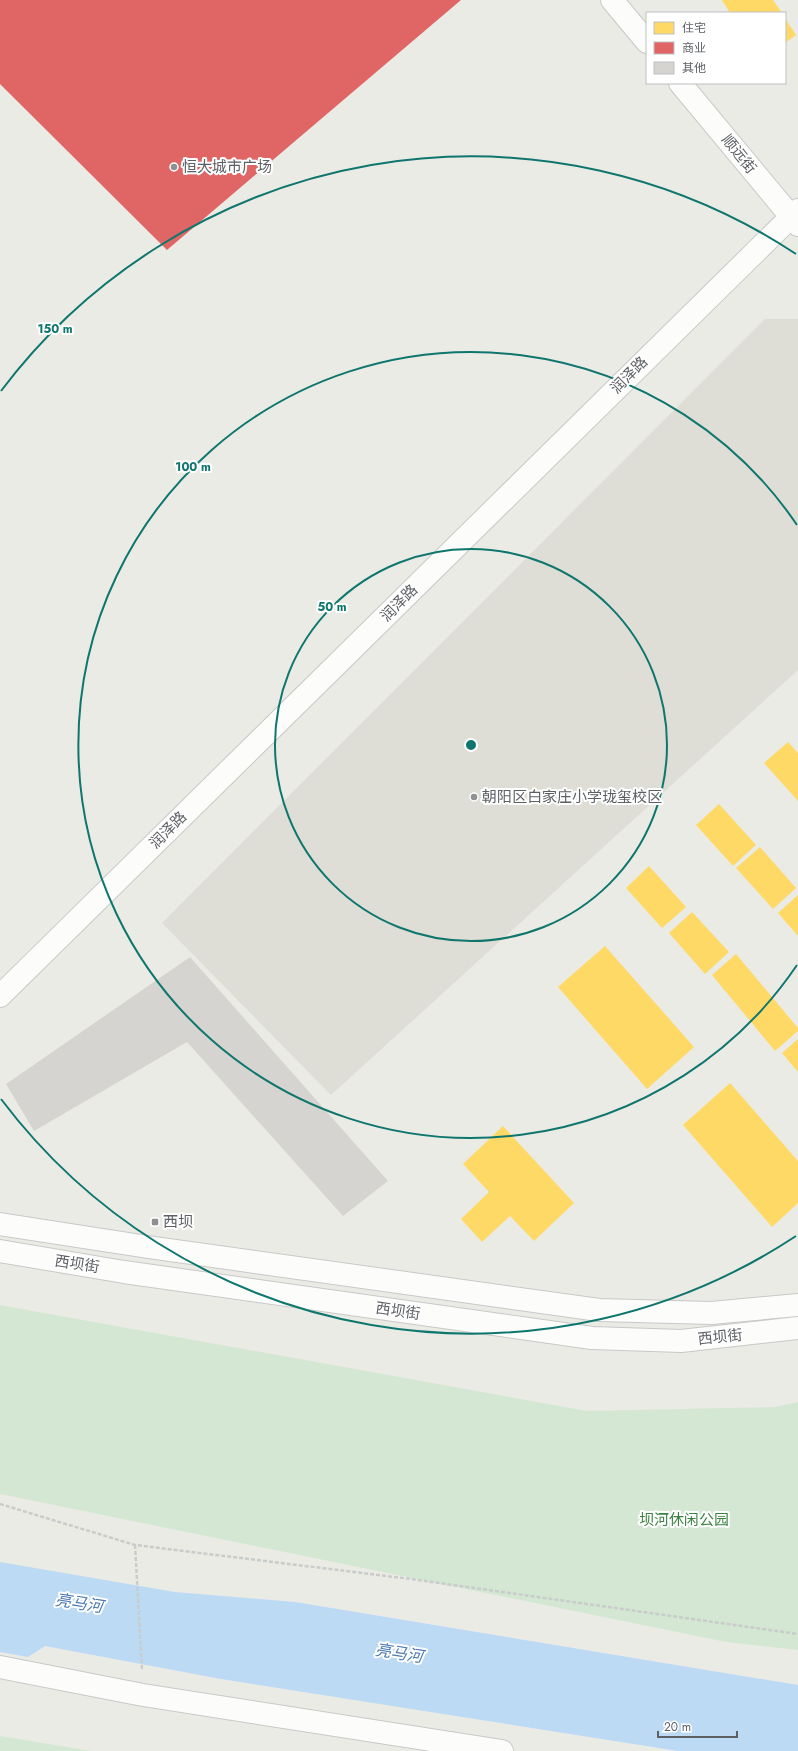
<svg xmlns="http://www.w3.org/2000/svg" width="798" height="1751" font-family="Jost,'Noto Sans SC',sans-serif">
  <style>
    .education { fill: #deddd6 }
    .green { fill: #d4e7d3 }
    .water { fill: #bcdaf3 }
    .homes { fill: #ffd966 }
    .shops { fill: #e06666 }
    .building { fill: #d5d4d1 }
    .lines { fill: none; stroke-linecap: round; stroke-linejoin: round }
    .minor-casing { stroke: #c8c9c8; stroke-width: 24 }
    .tertiary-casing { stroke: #c8c9c8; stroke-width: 24 }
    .path { stroke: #c8ccca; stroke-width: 2.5; stroke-dasharray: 4 2; stroke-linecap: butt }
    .minor { stroke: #fcfcfb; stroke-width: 22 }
    .tertiary { stroke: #fcfcfb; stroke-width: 22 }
    .ring { fill: none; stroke: #0f766e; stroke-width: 2 }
    .poi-dot { fill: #8e9091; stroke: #fff; stroke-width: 1.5 }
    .labels { text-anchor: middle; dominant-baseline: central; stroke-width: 4; stroke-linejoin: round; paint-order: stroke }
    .street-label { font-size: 15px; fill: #5c5f63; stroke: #fff }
    .poi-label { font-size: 15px; fill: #5c5f63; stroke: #fff; text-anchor: start }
    .park-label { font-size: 15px; fill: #3b8341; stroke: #fff }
    .water-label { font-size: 16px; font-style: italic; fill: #4978b2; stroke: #fff }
    .centre { fill: #0f766e; stroke: #fff; stroke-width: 2 }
    .ring-label { font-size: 12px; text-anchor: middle; font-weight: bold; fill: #0f766e; stroke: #fff; stroke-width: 4; stroke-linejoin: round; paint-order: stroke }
  </style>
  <rect width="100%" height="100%" fill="#ebebe6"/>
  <!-- education -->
  <polygon class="education" points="765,319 798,319 798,670 331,1095 162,923"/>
  <!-- green -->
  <g class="green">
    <polygon points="0,1305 587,1411 775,1407 798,1402 798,1650 726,1642 0,1494"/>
    <polygon points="0,1736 91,1751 0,1751"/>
  </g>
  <!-- water -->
  <polygon class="water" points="0,1562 175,1592 295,1602 798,1685 798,1751 678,1751 221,1679 45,1646 28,1657 0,1652"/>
  <!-- homes -->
  <g class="homes">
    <polygon points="722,0 773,0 782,13 730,13"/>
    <polygon points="785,18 796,35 785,43"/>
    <polygon points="788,742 798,753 798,801 764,763"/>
    <polygon points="719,804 756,845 733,866 696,825"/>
    <polygon points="760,847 796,888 773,909 736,868"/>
    <polygon points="649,866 686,907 662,928 626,888"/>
    <polygon points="798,895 798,936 778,913"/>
    <polygon points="692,912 729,952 705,974 669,933"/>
    <polygon points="605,946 694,1047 647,1089 558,987"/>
    <polygon points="736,954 798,1028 798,1031 775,1051 712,975"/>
    <polygon points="798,1039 798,1072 782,1053"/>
    <polygon points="730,1083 798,1161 798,1203 772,1227 683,1125"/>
    <polygon points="503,1126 574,1203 534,1241 510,1216 482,1242 461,1219 489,1192 463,1164"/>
  </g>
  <!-- shops -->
  <polygon class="shops" points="0,0 461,0 167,250 0,84"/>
  <!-- building -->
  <polygon class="building" points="190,957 388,1181 343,1216 187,1042 34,1131 6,1084"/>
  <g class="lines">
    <defs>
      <g id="minor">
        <polyline points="612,0 647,42"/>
        <polyline points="680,83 798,225"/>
        <polyline points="0,996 798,210"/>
        <polyline points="0,1667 143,1695 502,1751"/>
      </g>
      <g id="tertiary">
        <polyline points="0,1224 148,1247 599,1310 711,1313 798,1305"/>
        <polyline points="0,1251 124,1272 592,1338 681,1341 798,1328"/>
      </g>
    </defs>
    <!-- minor casing -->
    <use href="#minor" class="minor-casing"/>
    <!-- tertiary casing -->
    <use href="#tertiary" class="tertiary-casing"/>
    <!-- path -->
    <g class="path">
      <polyline points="0,1504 135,1545 411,1579 798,1634"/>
      <polyline points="135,1545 142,1670"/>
    </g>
    <!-- minor -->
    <use href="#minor" class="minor"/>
    <!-- tertiary -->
    <use href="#tertiary" class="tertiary"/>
  </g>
  <!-- distance rings -->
  <g class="ring">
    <circle cx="471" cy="745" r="196"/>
    <path d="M797 965A393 393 0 1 1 797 525"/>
    <path d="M796 1236A589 589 0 0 1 1 1099M1 391A589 589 0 0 1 796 254"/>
  </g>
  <!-- markers -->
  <g class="poi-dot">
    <circle cx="174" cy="167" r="4"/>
    <circle cx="474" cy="797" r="4"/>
    <rect x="151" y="1218" width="8" height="8" rx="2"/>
  </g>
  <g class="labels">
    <!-- street labels -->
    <g class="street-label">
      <text transform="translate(739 154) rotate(51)">顺远街</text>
      <text transform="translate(629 375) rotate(-45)">润泽路</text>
      <text transform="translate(399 603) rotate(-45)">润泽路</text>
      <text transform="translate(168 830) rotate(-45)">润泽路</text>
      <text transform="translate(77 1264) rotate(9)">西坝街</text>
      <text transform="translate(398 1311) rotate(8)">西坝街</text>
      <text transform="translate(720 1337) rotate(-6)">西坝街</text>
    </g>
    <!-- poi labels -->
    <g class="poi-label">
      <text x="182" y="167">恒大城市广场</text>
      <text x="482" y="797">朝阳区白家庄小学珑玺校区</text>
      <text x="163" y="1222">西坝</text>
    </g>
    <!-- park labels -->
    <g class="park-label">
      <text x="684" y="1520">坝河休闲公园</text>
    </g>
    <!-- water labels -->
    <g class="water-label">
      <text transform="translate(79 1603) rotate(9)">亮马河</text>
      <text transform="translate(399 1653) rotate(9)">亮马河</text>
    </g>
  </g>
  <circle cx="471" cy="745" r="6" class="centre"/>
  <g class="ring-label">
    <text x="55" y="333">150 m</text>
    <text x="193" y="471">100 m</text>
    <text x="332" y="611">50 m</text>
  </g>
  <!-- legend -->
  <rect x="646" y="12" width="140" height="72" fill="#ffffff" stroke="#bebfc1"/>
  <rect x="654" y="22" width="20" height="12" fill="#ffd966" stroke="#bebfc1"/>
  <text x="682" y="32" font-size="12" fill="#5c5f63">住宅</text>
  <rect x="654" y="42" width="20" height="12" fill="#e06666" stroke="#bebfc1"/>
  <text x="682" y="52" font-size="12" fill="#5c5f63">商业</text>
  <rect x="654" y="62" width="20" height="12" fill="#d5d4d1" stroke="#bebfc1"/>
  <text x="682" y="72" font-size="12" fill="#5c5f63">其他</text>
  <!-- scale -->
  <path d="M658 1731v6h79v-6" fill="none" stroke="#5c5f63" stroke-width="2"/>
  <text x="664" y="1731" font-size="12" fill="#5c5f63" stroke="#ffffff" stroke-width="3" paint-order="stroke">20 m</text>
</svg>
